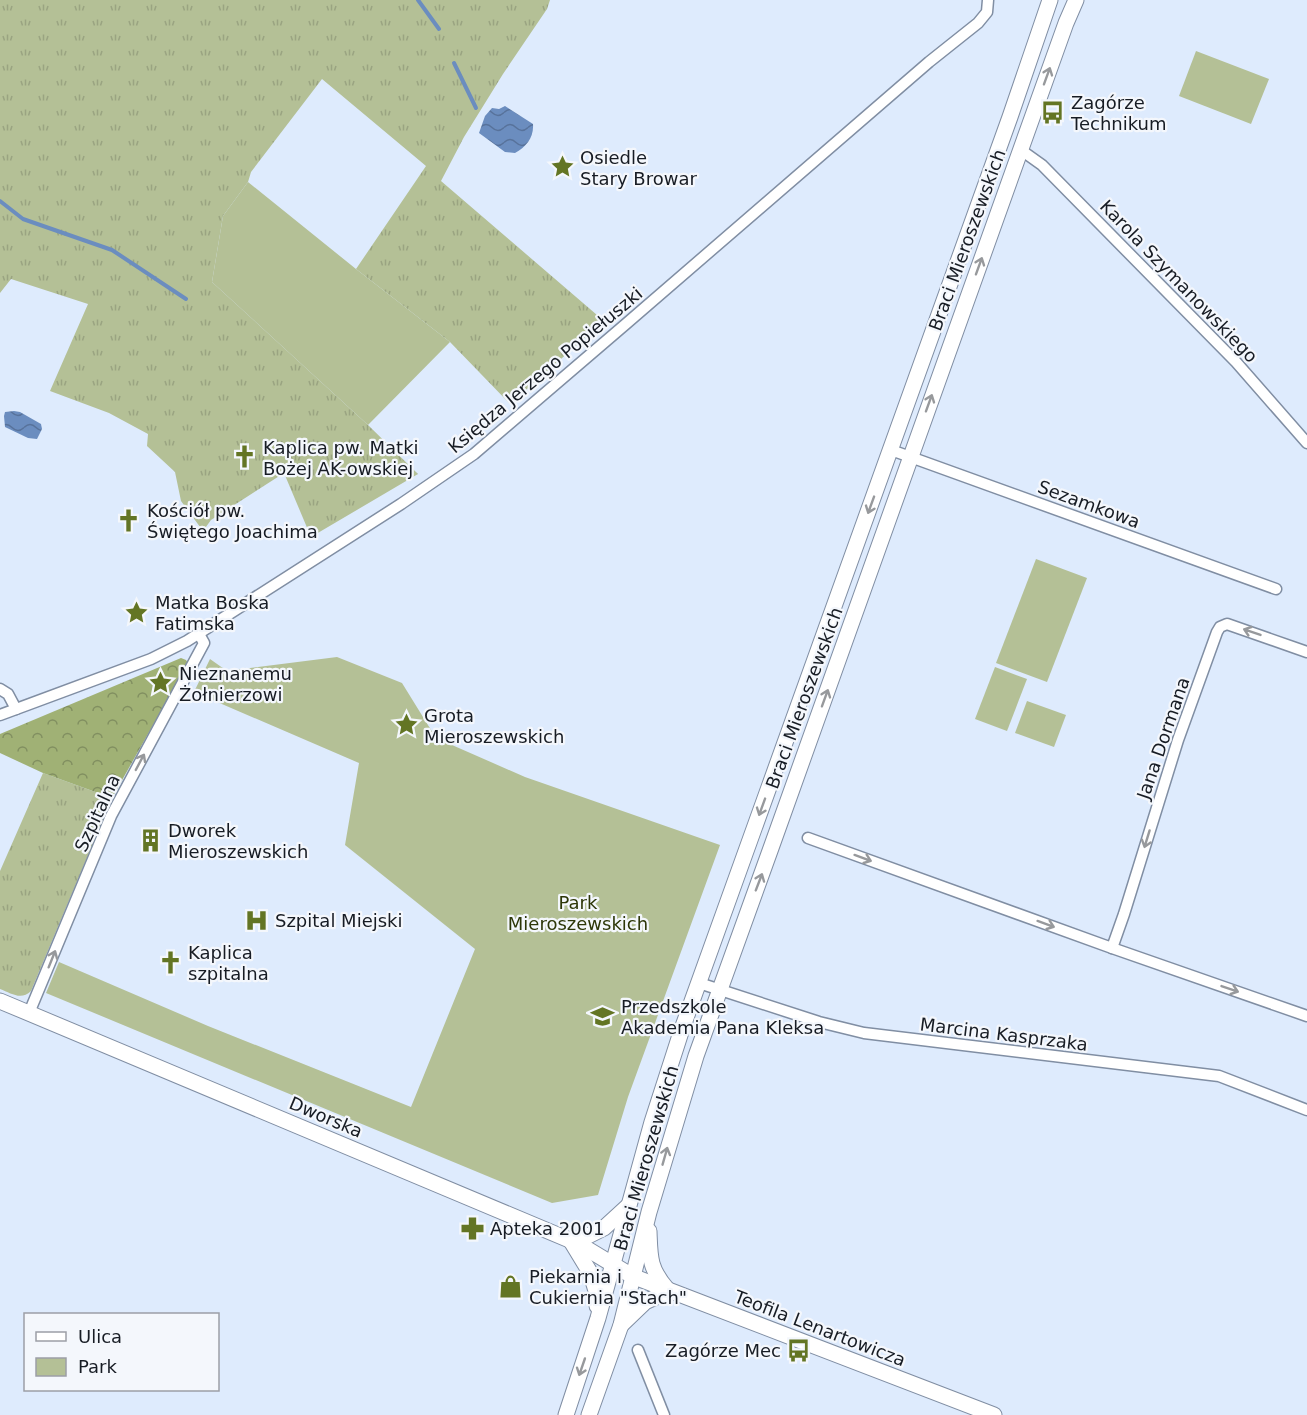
<svg xmlns="http://www.w3.org/2000/svg" width="1307" height="1415" font-family="'DejaVu Sans',sans-serif">
  <style>
    .grass { fill: url(#grass-tufts) }
    .forest { fill: url(#forest-crowns) }
    .green { fill: #b4c096 }
    .water { fill: url(#water-waves) }
    .lines { fill: none; stroke-linecap: round; stroke-linejoin: round }
    .stream { stroke: #6b8dbf; stroke-width: 4 }
    .street-casing { stroke: #808ea3; stroke-width: 13 }
    .secondary-casing { stroke: #808ea3; stroke-width: 17 }
    .street { stroke: #fff; stroke-width: 10 }
    .secondary { stroke: #fff; stroke-width: 15 }
    .oneway { stroke: #97999c }
    .labels { text-anchor: middle; dominant-baseline: central; stroke-width: 4.5; stroke-linejoin: round; paint-order: stroke }
    .poi-label { font-size: 18px; fill: #171c24; stroke: #f4f7fc; text-anchor: start }
    .street-label { font-size: 18px; fill: #171c24; stroke: #f4f7fc }
    .park-label { font-size: 18px; fill: #2d3708; stroke: #f4f7fc }
  </style>
  <defs>
    <pattern id="grass-tufts" width="24" height="20" patternUnits="userSpaceOnUse" patternTransform="scale(1.5)"><rect width="24" height="20" fill="#b4c096"/><path d="M3 7l-1-3M5 7V3M7 7l1-3M15 17l-1-3M17 17v-4M19 17l1-3" fill="none" stroke="#9aa481"/></pattern>
    <pattern id="forest-crowns" width="20" height="18" patternUnits="userSpaceOnUse" patternTransform="scale(1.5)"><rect width="20" height="18" fill="#a0b175"/><path d="M2 6a3 3 0 1 1 6 0M12 15a3 3 0 1 1 6 0" fill="none" stroke="#818f60"/></pattern>
    <pattern id="water-waves" width="16" height="10" patternUnits="userSpaceOnUse" patternTransform="scale(1.5)"><rect width="16" height="10" fill="#6b8dbf"/><path d="M0 5q4-4 8 0t8 0" fill="none" stroke="#57729b"/></pattern>
  </defs>
  <rect width="100%" height="100%" fill="#deebfd"/>
  <!-- grass -->
  <g class="grass">
    <polygon points="0,0 550,0 547,9 503,74 464,137 441,181 604,321 510,404 450,342 356,269 426,166 322,79 251,172 248,182 223,216 212,282 368,425 418,474 311,537 284,473 211,520 203,531 181,501 175,472 147,446 148,434 109,413 50,391 88,304 11,279 0,293"/>
    <path d="M43,773L112,798L31,991C21,1001 11,993 0,989V871Z"/>
  </g>
  <!-- forest -->
  <polygon class="forest" points="181,658 186,660 188,663 112,798 43,773 0,753 0,734"/>
  <!-- green -->
  <g class="green">
    <polygon points="1196,51 1269,79 1251,124 1179,96"/>
    <polygon points="248,182 356,269 450,342 368,425 212,282 223,216"/>
    <polygon points="1036,559 1087,578 1047,682 996,663"/>
    <polygon points="337,657 402,683 436,738 525,777 720,845 628,1097 598,1195 552,1203 46,993 59,962 208,1026 411,1107 475,949 345,845 359,763 194,692 210,659 227,671"/>
    <polygon points="995,667 1027,679 1007,731 975,719"/>
    <polygon points="1027,701 1066,715 1054,747 1015,733"/>
  </g>
  <!-- water -->
  <g class="water">
    <path d="M505,106L533,124C534,138 526,147 515,153L505,152L479,133L485,116L492,108L499,109Z"/>
    <polygon points="14,411 20,412 41,424 42,429 37,439 28,438 5,427 4,416 5,412"/>
  </g>
  <g class="lines">
    <!-- stream -->
    <g class="stream">
      <polyline points="418,0 439,29"/>
      <polyline points="454,63 476,108"/>
      <polyline points="0,201 23,219 112,250 186,299"/>
    </g>
    <defs>
      <g id="street">
        <polyline points="1021,150 1042,165 1236,362 1307,443"/>
        <polyline points="891,450 1276,589"/>
        <polyline points="0,689 8,694 16,709"/>
        <polyline points="0,715 151,659 187,641 401,504 474,454 627,323 929,62 978,23 987,12 988,0"/>
        <polyline points="808,838 1112,948 1307,1016"/>
        <polyline points="1112,948 1124,914 1178,740 1217,632 1220,627 1227,624 1307,652"/>
        <polyline points="699,983 819,1022 864,1033 1219,1076 1307,1110"/>
        <polyline points="29,1013 111,816 204,643 199,634"/>
        <polyline points="638,1350 664,1415"/>
      </g>
      <g id="secondary">
        <polyline points="0,1001 579,1244 632,1276 994,1415"/>
        <path d="M649,1231C650,1257 649,1268 667,1289"/>
        <polyline points="571,1241 591,1274 596,1291 597,1306"/>
        <polyline points="571,1241 588,1236 604,1228 628,1206"/>
        <polyline points="621,1325 645,1302 669,1291"/>
        <polyline points="566,1415 598,1318 652,1122 682,1029 1010,117 1050,0"/>
        <polyline points="589,1415 621,1325 649,1212 696,1056 771,848 1066,23 1076,0"/>
      </g>
    </defs>
    <!-- street casing -->
    <use href="#street" class="street-casing"/>
    <!-- secondary casing -->
    <use href="#secondary" class="secondary-casing"/>
    <!-- street -->
    <use href="#street" class="street"/>
    <!-- secondary -->
    <use href="#secondary" class="secondary"/>
  </g>
  <!-- one-way arrows -->
  <defs><path id="oneway-shaft" d="M-6 0H5M1.5-3L5.5 0L1.5 3" fill="none" stroke-width="1.6" stroke-linecap="round" stroke-linejoin="round" transform="scale(1.5)"/></defs>
  <g class="oneway">
    <use href="#oneway-shaft" transform="translate(1047 76) rotate(-70)"/>
    <use href="#oneway-shaft" transform="translate(979 266) rotate(-70)"/>
    <use href="#oneway-shaft" transform="translate(929 403) rotate(-70)"/>
    <use href="#oneway-shaft" transform="translate(871 505) rotate(110)"/>
    <use href="#oneway-shaft" transform="translate(1252 632) rotate(-161)"/>
    <use href="#oneway-shaft" transform="translate(825 698) rotate(-70)"/>
    <use href="#oneway-shaft" transform="translate(140 762) rotate(-62)"/>
    <use href="#oneway-shaft" transform="translate(762 807) rotate(110)"/>
    <use href="#oneway-shaft" transform="translate(1147 839) rotate(107)"/>
    <use href="#oneway-shaft" transform="translate(863 858) rotate(20)"/>
    <use href="#oneway-shaft" transform="translate(759 882) rotate(-69)"/>
    <use href="#oneway-shaft" transform="translate(1046 924) rotate(20)"/>
    <use href="#oneway-shaft" transform="translate(52 959) rotate(-68)"/>
    <use href="#oneway-shaft" transform="translate(1230 989) rotate(19)"/>
    <use href="#oneway-shaft" transform="translate(665 1156) rotate(-74)"/>
    <use href="#oneway-shaft" transform="translate(582 1367) rotate(109)"/>
  </g>
  <!-- icons -->
  <defs>
    <symbol id="bus-bare" viewBox="-9 -9 18 18"><path d="M-5-6H5V4H4V6H2V4H-2V6H-4V4H-5ZM-3.5-4V0h7V-4ZM-3.5 1.2v1.5H-2V1.2ZM2 1.2v1.5H3.5V1.2Z" fill="#637524" stroke="#f4f7fc" stroke-width="2.5" paint-order="stroke"/></symbol>
    <symbol id="sight-bare" viewBox="-9 -9 18 18"><path d="M0-6L1.8-2.2L6-1.7L2.9 1.2L3.7 5.4L0 3.3L-3.7 5.4L-2.9 1.2L-6-1.7L-1.8-2.2Z" fill="#637524" stroke="#f4f7fc" stroke-width="2.5" paint-order="stroke"/></symbol>
    <symbol id="church-bare" viewBox="-9 -9 18 18"><path d="M-1.2-6h2.4v3.5h3.3v2.4h-3.3V6h-2.4V-.1h-3.3v-2.4h3.3Z" fill="#637524" stroke="#f4f7fc" stroke-width="2.5" paint-order="stroke"/></symbol>
    <symbol id="building-bare" viewBox="-9 -9 18 18"><path d="M-4-6H4V6H1V3H-1V6H-4ZM-2.5-4.3h1.7v1.8h-1.7ZM.8-4.3h1.7v1.8H.8ZM-2.5-1h1.7V.8h-1.7ZM.8-1h1.7V.8H.8Z" fill="#637524" stroke="#f4f7fc" stroke-width="2.5" paint-order="stroke"/></symbol>
    <symbol id="hospital-bare" viewBox="-9 -9 18 18"><path d="M-5-5h3v3.5h4V-5h3V5h-3V1.5h-4V5h-3Z" fill="#637524" stroke="#f4f7fc" stroke-width="2.5" paint-order="stroke"/></symbol>
    <symbol id="school-bare" viewBox="-9 -9 18 18"><path d="M0-5L7-2L0 1L-7-2ZM-4 1L0 2.5L4 1V4Q0 6-4 4Z" fill="#637524" stroke="#f4f7fc" stroke-width="2.5" paint-order="stroke"/></symbol>
    <symbol id="pharmacy-bare" viewBox="-9 -9 18 18"><path d="M-2-6h4v4h4v4h-4v4h-4v-4h-4v-4h4Z" fill="#637524" stroke="#f4f7fc" stroke-width="2.5" paint-order="stroke"/></symbol>
    <symbol id="shop-bare" viewBox="-9 -9 18 18"><path d="M-5-2.5h2.3a2.7 3.5 0 0 1 5.4 0H5L5.5 6h-11ZM-1.5-2.5h3a1.5 2.3 0 0 0-3 0Z" fill="#637524" stroke="#f4f7fc" stroke-width="2.5" paint-order="stroke"/></symbol>
  </defs>
  <g fill-rule="evenodd">
    <use href="#bus-bare" x="1036" y="96" width="33" height="33"/>
    <use href="#sight-bare" x="546" y="150" width="33" height="33"/>
    <use href="#church-bare" x="228" y="440" width="33" height="33"/>
    <use href="#church-bare" x="112" y="504" width="33" height="33"/>
    <use href="#sight-bare" x="120" y="596" width="33" height="33"/>
    <use href="#sight-bare" x="144" y="666" width="33" height="33"/>
    <use href="#sight-bare" x="390" y="708" width="33" height="33"/>
    <use href="#building-bare" x="134" y="824" width="33" height="33"/>
    <use href="#hospital-bare" x="240" y="904" width="33" height="33"/>
    <use href="#church-bare" x="154" y="946" width="33" height="33"/>
    <use href="#school-bare" x="586" y="1000" width="33" height="33"/>
    <use href="#pharmacy-bare" x="456" y="1212" width="33" height="33"/>
    <use href="#shop-bare" x="494" y="1270" width="33" height="33"/>
    <use href="#bus-bare" x="782" y="1334" width="33" height="33"/>
  </g>
  <g class="labels">
    <!-- poi labels -->
    <g class="poi-label">
      <text x="1071" y="102">Zagórze<tspan x="1071" dy="21">Technikum</tspan></text>
      <text x="580" y="157">Osiedle<tspan x="580" dy="21">Stary Browar</tspan></text>
      <text x="263" y="447">Kaplica pw. Matki<tspan x="263" dy="21">Bożej AK-owskiej</tspan></text>
      <text x="147" y="510">Kościół pw.<tspan x="147" dy="21">Świętego Joachima</tspan></text>
      <text x="155" y="602">Matka Boska<tspan x="155" dy="21">Fatimska</tspan></text>
      <text x="179" y="673">Nieznanemu<tspan x="179" dy="21">Żołnierzowi</tspan></text>
      <text x="424" y="715">Grota<tspan x="424" dy="21">Mieroszewskich</tspan></text>
      <text x="168" y="830">Dworek<tspan x="168" dy="21">Mieroszewskich</tspan></text>
      <text x="275" y="920">Szpital Miejski</text>
      <text x="188" y="952">Kaplica<tspan x="188" dy="21">szpitalna</tspan></text>
      <text x="621" y="1006">Przedszkole<tspan x="621" dy="21">Akademia Pana Kleksa</tspan></text>
      <text x="490" y="1228">Apteka 2001</text>
      <text x="529" y="1276">Piekarnia i<tspan x="529" dy="21">Cukiernia "Stach"</tspan></text>
      <text x="781" y="1350" text-anchor="end">Zagórze Mec</text>
    </g>
    <!-- street labels -->
    <g class="street-label">
      <text transform="translate(967 240) rotate(-70)">Braci Mieroszewskich</text>
      <text transform="translate(1179 281) rotate(46)">Karola Szymanowskiego</text>
      <text transform="translate(545 370) rotate(-40)">Księdza Jerzego Popiełuszki</text>
      <text transform="translate(1089 504) rotate(20)">Sezamkowa</text>
      <text transform="translate(804 698) rotate(-70)">Braci Mieroszewskich</text>
      <text transform="translate(1163 738) rotate(-71)">Jana Dormana</text>
      <text transform="translate(97 813) rotate(-65)">Szpitalna</text>
      <text transform="translate(1004 1034) rotate(7)">Marcina Kasprzaka</text>
      <text transform="translate(326 1117) rotate(23)">Dworska</text>
      <text transform="translate(646 1158) rotate(-74)">Braci Mieroszewskich</text>
      <text transform="translate(820 1328) rotate(21)">Teofila Lenartowicza</text>
    </g>
    <!-- park labels -->
    <g class="park-label">
      <text x="578" y="902">Park<tspan x="578" dy="21">Mieroszewskich</tspan></text>
    </g>
  </g>
  <!-- legend -->
  <rect x="24" y="1313" width="195" height="78" fill="#f4f7fc" stroke="#9c9fa6" stroke-width="1.5"/>
  <rect x="36" y="1332" width="30" height="9" fill="#ffffff" stroke="#9c9fa6" stroke-width="1.5"/>
  <text x="78" y="1343" font-size="18" fill="#171c24">Ulica</text>
  <rect x="36" y="1358" width="30" height="18" fill="#b4c096" stroke="#9c9fa6" stroke-width="1.5"/>
  <text x="78" y="1373" font-size="18" fill="#171c24">Park</text>
</svg>
